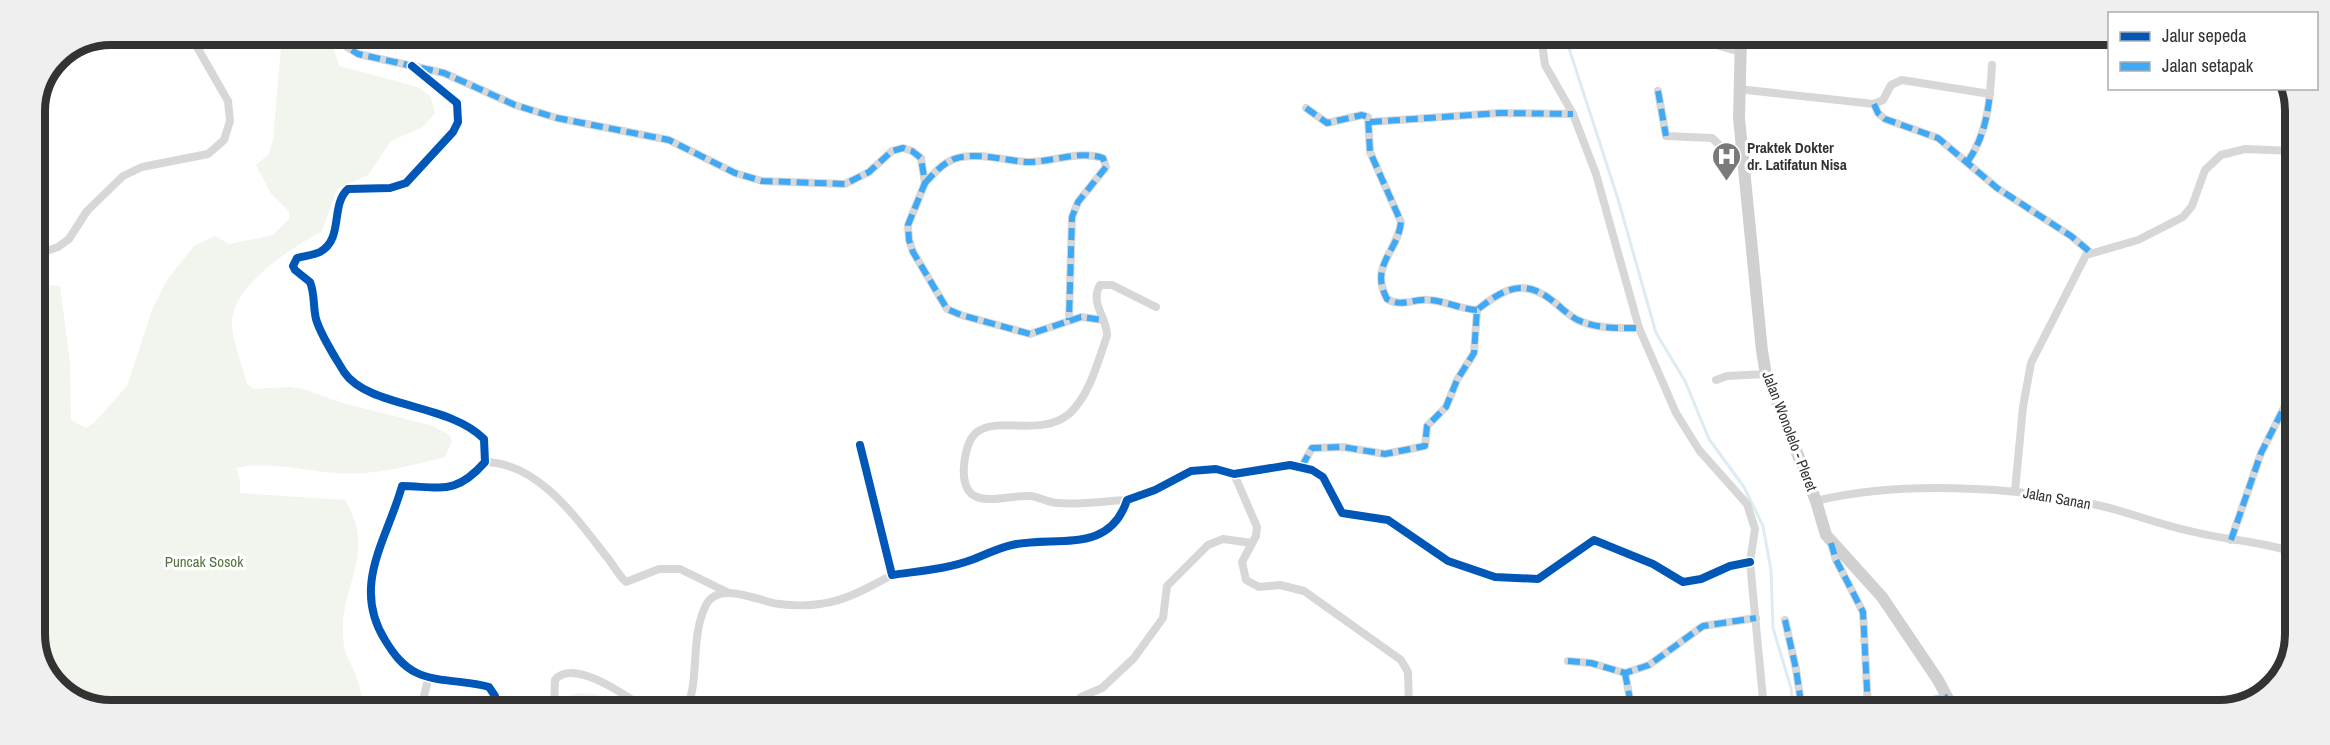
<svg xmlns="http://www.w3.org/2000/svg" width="2330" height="745" font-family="'Archivo Narrow',sans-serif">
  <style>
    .green { fill: #f1f5ed }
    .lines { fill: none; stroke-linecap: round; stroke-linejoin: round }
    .stream { stroke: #ddebf3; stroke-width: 3 }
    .minor { stroke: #d7d7d7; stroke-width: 8 }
    .secondary { stroke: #d0d0d0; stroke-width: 12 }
    .quiet { stroke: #3fa9f5; stroke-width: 6; stroke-dasharray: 12 6; stroke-linecap: butt }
    .cycleway-casing { stroke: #fff; stroke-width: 11 }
    .cycleway { stroke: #0057b8; stroke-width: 8 }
    .labels { text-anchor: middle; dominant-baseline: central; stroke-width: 6; stroke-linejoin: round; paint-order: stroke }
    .poi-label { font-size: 15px; font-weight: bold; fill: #333; stroke: #fff; text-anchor: start }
    .street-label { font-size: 15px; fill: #333; stroke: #fff }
    .park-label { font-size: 15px; fill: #56703f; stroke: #fff }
    .rim { fill: none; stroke: #333; stroke-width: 8 }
  </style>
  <rect width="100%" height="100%" fill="#fff"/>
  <!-- green -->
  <g class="green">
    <path d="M282,35H333L334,48L339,66L418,87L431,97L435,113L423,127L391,141L368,175L337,189L322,231C292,248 236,282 232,320C231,336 243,368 247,384L254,389L288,387L304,389L339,402L433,426L448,434L452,441L445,457C409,466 373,476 336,473C302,470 270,461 236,468L240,480V493L345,500C377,553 341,583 343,634C344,660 351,660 358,681C361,690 362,699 365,708H90L50,681L35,640V284L60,286L70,362L71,420L86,428L94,423L127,386L152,310L166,281L194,246L215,236L229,244L273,235L289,219V211L271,194L256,165L269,154L273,139Z"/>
    <polygon points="578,693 595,694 632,708 567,708 569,696"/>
  </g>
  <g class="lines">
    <!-- stream -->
    <polyline class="stream" points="1565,36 1618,199 1656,333 1685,381 1709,439 1744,487 1763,526 1771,570 1773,628 1791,688 1793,710"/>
    <!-- minor -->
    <g class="minor">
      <polyline points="344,35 347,47 358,54 444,73 515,105 557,118 669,140 735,173 762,181 845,184 869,172 892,151 903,148 912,151 921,158 925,183 908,225 909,240 913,252 947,309 961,315 1030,334 1081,317 1103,320"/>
      <polyline points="1541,36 1545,65 1573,114 1596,174 1639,328 1676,413 1699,450 1747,504 1755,529 1750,562 1764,710"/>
      <polyline points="1687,36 1740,52"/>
      <path d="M412,66L457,103L458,122L453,132L406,183L390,188L348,189C330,205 344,239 320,252C314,255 304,256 297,258L293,266L295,270L310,282C315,294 313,307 316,319C321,336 335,357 344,372C368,408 449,403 484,439L485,462C456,495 442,487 402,486C387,540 351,585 385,640C393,653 402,666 417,673C439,683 466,680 489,687L495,696L494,708"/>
      <polyline points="1738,89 1874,104 1883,100 1891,85 1902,80 1990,94"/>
      <polyline points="1658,91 1666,136 1712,138 1729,154 1743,158"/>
      <polyline points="1874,104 1878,113 1885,119 1938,138 1997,188 2071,236 2090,252"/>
      <path d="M1306,108L1327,123L1362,115L1368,117L1370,152L1401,222C1398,252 1369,265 1387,299C1402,308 1414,298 1429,300C1446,301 1460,309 1477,310"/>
      <polyline points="1370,122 1499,113 1573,114"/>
      <path d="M1968,161C1988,132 1990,99 1992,65"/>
      <path d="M925,183C934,173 942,164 954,159C977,151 1005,161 1028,162C1053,162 1078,150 1103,158L1106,167L1078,202L1072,217L1069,320"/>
      <polyline points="35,255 58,247 69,239 87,211 123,176 142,167 208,154 224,140 230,121 228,101 197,47 186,35"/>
      <polyline points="1716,380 1727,376 1766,374"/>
      <path d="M860,445L892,575C919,571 948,569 974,559C987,554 998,548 1012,545C1054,535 1109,556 1127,500L1155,490L1191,471L1216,469L1234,474L1290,465L1312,470L1323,477L1342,513L1388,520L1448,561L1495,577L1538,579L1594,540L1653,564L1683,582L1701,579L1730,566L1750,562"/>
      <path d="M485,462C539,463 576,518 606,556C613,564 618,575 626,582L659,569H680L727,592"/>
      <path d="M1302,466L1312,448L1343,447L1385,454L1425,446L1427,426L1446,407L1457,380L1474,353L1477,310C1503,289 1524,277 1554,302C1562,308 1570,317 1580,321C1599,329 1619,328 1639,328"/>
      <polyline points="1234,474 1257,527 1256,536 1242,562 1246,580 1259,587 1280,585 1304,591 1401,660 1408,672 1409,709"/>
      <polyline points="2015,491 2023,407 2031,363 2086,255 2138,240 2183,217 2192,206 2205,170 2221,155 2245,149 2295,151"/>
      <path d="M1127,500C1104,501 1080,505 1058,503C1048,503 1040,497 1031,496C1003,494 960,516 964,465C965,455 968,439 977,432C997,416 1042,437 1069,414C1090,395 1098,361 1107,336C1108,318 1089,304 1100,285H1112L1156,307"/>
      <path d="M1816,501C1898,481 2010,486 2093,504C2126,511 2157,524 2190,531C2224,540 2260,541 2293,552"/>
      <polyline points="2231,540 2261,453 2294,388"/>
      <path d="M1831,543L1836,560L1863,612L1868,709C1899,714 1919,701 1948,697"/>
      <polyline points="1785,620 1796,669 1802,710"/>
      <polyline points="1568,661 1591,663 1625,673 1649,665 1703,626 1756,618"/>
      <polyline points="1625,673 1632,710"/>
      <polyline points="1081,697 1102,688 1134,658 1163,618 1167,586 1208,545 1223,539 1252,543"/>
      <polyline points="421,708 429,676"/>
      <path d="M554,708L555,680C573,657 628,697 646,709"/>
      <path d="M687,709C700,675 690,637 706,605C719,580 758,601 779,604C827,610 851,597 892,575"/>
    </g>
    <!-- secondary -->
    <polyline class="secondary" points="1741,37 1739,118 1762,351 1766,374 1816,501 1826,535 1882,597 1938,680 1954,710"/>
    <!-- quiet -->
    <g class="quiet">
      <polyline points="344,35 347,47 358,54 444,73 515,105 557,118 669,140 735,173 762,181 845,184 869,172 892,151 903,148 912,151 921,158 925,183 908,225 909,240 913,252 947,309 961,315 1030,334 1081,317 1103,320"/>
      <polyline points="1658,91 1666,136"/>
      <polyline points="1874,104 1878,113 1885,119 1938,138 1997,188 2071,236 2090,252"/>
      <path d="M1306,108L1327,123L1362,115L1368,117L1370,152L1401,222C1398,252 1369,265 1387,299C1402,308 1414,298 1429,300C1446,301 1460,309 1477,310"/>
      <polyline points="1370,122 1499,113 1573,114"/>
      <path d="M1968,161C1982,141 1987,119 1990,94"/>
      <path d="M925,183C934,173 942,164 954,159C977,151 1005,161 1028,162C1053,162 1078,150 1103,158L1106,167L1078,202L1072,217L1069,320"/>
      <path d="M1302,466L1312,448L1343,447L1385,454L1425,446L1427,426L1446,407L1457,380L1474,353L1477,310C1503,289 1524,277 1554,302C1562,308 1570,317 1580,321C1599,329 1619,328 1639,328"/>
      <polyline points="2231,540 2261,453 2294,388"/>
      <path d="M1831,543L1836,560L1863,612L1868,709C1899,714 1919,701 1948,697"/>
      <polyline points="1785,620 1796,669 1802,710"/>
      <polyline points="1568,661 1591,663 1625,673 1649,665 1703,626 1756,618"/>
      <polyline points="1625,673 1632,710"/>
    </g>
    <defs>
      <g id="cycleway">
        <path d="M412,66L457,103L458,122L453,132L406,183L390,188L348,189C330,205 344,239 320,252C314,255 304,256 297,258L293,266L295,270L310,282C315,294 313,307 316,319C321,336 335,357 344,372C368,408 449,403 484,439L485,462C456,495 442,487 402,486C387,540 351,585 385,640C393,653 402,666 417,673C439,683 466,680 489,687L495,696L494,708"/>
        <path d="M860,445L892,575C919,571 948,569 974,559C987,554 998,548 1012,545C1054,535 1109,556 1127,500L1155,490L1191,471L1216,469L1234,474L1290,465L1312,470L1323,477L1342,513L1388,520L1448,561L1495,577L1538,579L1594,540L1653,564L1683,582L1701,579L1730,566L1750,562"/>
      </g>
    </defs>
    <!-- cycleway casing -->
    <use href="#cycleway" class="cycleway-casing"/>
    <!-- cycleway -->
    <use href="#cycleway" class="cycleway"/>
  </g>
  <!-- icons -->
  <defs>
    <symbol id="hospital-pin" viewBox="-11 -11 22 30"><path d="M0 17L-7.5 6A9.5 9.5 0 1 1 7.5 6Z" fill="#7a7a7a" stroke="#fff"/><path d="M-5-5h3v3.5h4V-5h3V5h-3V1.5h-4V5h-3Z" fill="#fff"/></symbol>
  </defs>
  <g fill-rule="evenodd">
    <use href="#hospital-pin" x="1710" y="140" width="33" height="45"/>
  </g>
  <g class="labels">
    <!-- poi labels -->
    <g class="poi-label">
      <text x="1747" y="147">Praktek Dokter<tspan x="1747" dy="17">dr. Latifatun Nisa</tspan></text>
    </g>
    <!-- street labels -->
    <g class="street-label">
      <text transform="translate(1790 431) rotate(69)">Jalan Wonolelo - Pleret</text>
      <text transform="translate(2057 498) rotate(10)">Jalan Sanan</text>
    </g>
    <!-- park labels -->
    <g class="park-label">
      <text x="204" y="561">Puncak Sosok</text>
    </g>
  </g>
  <!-- crop -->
  <path d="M0 0H2330V745H0ZM111 45H2219A66 66 0 0 1 2285 111V634A66 66 0 0 1 2219 700H111A66 66 0 0 1 45 634V111A66 66 0 0 1 111 45Z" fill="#efefef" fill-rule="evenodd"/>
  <path class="rim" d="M111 45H2219A66 66 0 0 1 2285 111V634A66 66 0 0 1 2219 700H111A66 66 0 0 1 45 634V111A66 66 0 0 1 111 45Z"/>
  <!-- legend -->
  <rect x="2108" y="12" width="210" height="78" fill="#ffffff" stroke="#adadad" stroke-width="1.5"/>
  <rect x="2120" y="32" width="30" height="9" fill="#0057b8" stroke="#adadad" stroke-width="1.5"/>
  <text x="2162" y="42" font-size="18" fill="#333333">Jalur sepeda</text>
  <rect x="2120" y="62" width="30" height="9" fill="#3fa9f5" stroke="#adadad" stroke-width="1.5"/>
  <text x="2162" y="72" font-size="18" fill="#333333">Jalan setapak</text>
</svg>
